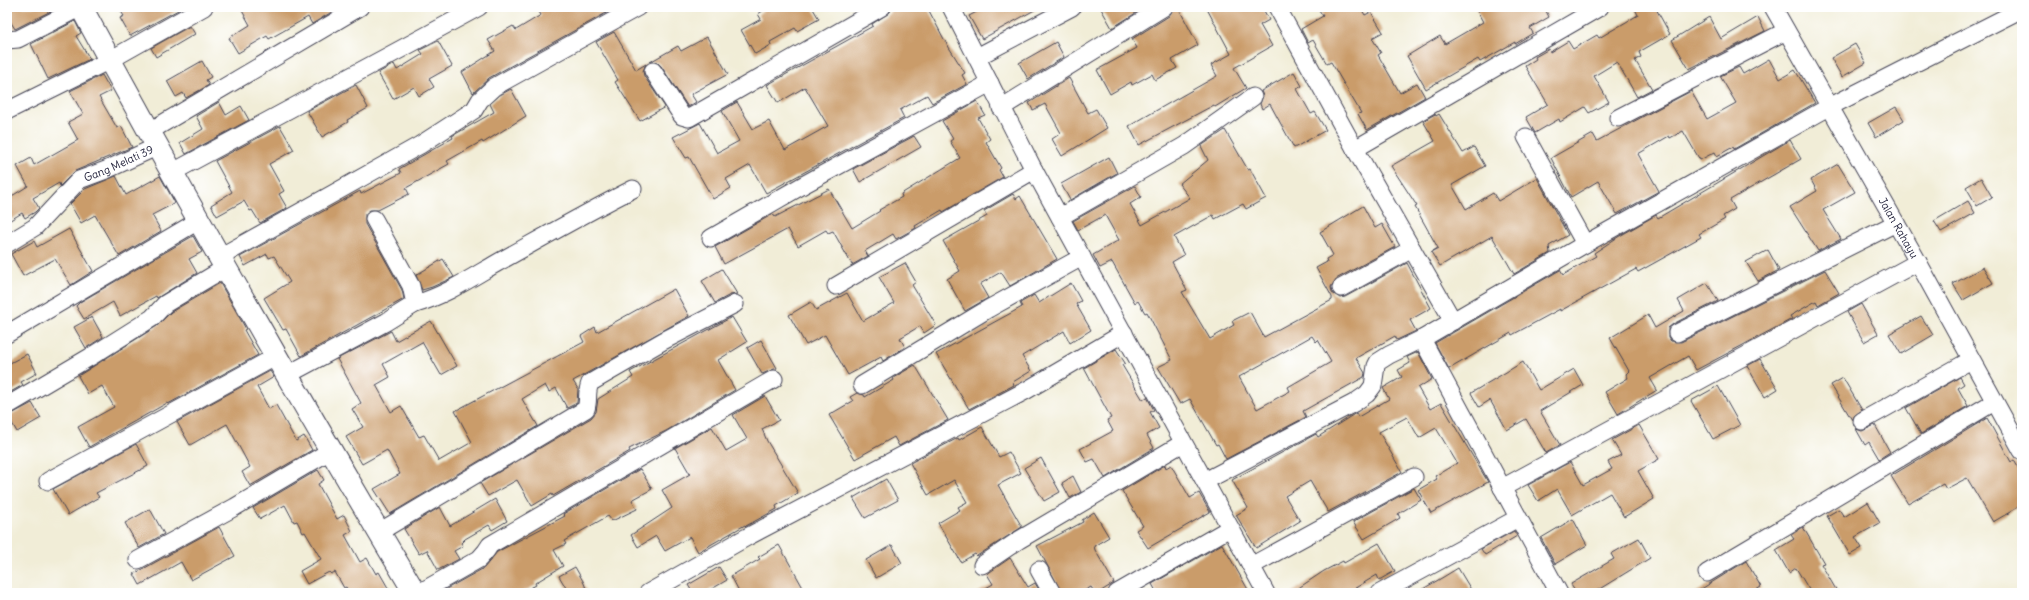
<svg xmlns="http://www.w3.org/2000/svg" width="2029" height="600" font-family="Delius,sans-serif">
  <style>
    .building { fill: #ca9c6b; fill-rule: evenodd }
    .lines { fill: none; stroke-linecap: round; stroke-linejoin: round }
    .street-casing { stroke: #414052; stroke-width: 19 }
    .secondary-casing { stroke: #414052; stroke-width: 24 }
    .street { stroke: #fff; stroke-width: 17 }
    .secondary { stroke: #fff; stroke-width: 22 }
    .labels { text-anchor: middle; dominant-baseline: central; stroke-width: 3; stroke-linejoin: round; paint-order: stroke }
    .street-label { font-size: 11px; fill: #22223b; stroke: #fff }
  </style>
  <rect width="100%" height="100%" fill="#fff"/>
  <filter id="ink" filterUnits="userSpaceOnUse"><feTurbulence type="fractalNoise" baseFrequency=".025" numOctaves="2"/><feDisplacementMap in="SourceGraphic" scale="8" xChannelSelector="R" yChannelSelector="G"/><feConvolveMatrix kernelMatrix="1 2 1 2 8 2 1 2 1" color-interpolation-filters="sRGB"/></filter>
  <filter id="wash" filterUnits="userSpaceOnUse"><feTurbulence type="fractalNoise" baseFrequency=".012" numOctaves="4" result="noise"/><feDisplacementMap in="SourceGraphic" scale="16" xChannelSelector="R" yChannelSelector="G"/><feGaussianBlur stdDeviation="0.9" result="paint"/><feColorMatrix in="noise" values="0 0 0 0 0 0 0 0 0 0 0 0 0 0 0 0 0 1.4 0 .05"/><feComposite in="paint" operator="in"/></filter>
  <g filter="url(#wash)">
    <rect width="100%" height="100%" fill="#f1edd7"/>
    <g id="blocks">
      <!-- building -->
      <g class="building">
        <polygon points="7,7 59,7 15,29 7,16"/>
        <polygon points="118,7 179,7 180,9 130,36 120,18 124,16"/>
        <polygon points="240,7 340,7 312,24 308,17 269,39 267,36 238,53 229,38 250,25"/>
        <polygon points="536,7 617,7 489,78 473,93 462,72 495,51 488,40 513,26 516,30 541,15"/>
        <polygon points="769,7 812,7 819,19 797,31 795,28 770,42 771,45 755,54 741,30 761,19 758,14"/>
        <polygon points="892,7 927,7 945,41 965,73 962,75 967,84 932,103 927,95 900,110 904,118 766,193 750,165 726,179 731,188 713,199 689,157 686,158 673,137 700,123 717,153 739,141 722,111 737,102 753,129 769,121 785,150 828,126 805,87 778,103 767,85 873,26 872,24 890,12"/>
        <polygon points="986,7 1040,7 982,39 969,16"/>
        <polygon points="1100,7 1137,7 1139,11 1112,28"/>
        <polygon points="1174,7 1178,7 1198,45 1172,60 1177,68 1155,80 1152,74 1132,85 1131,82 1110,94 1097,70 1137,48 1132,39 1169,16"/>
        <polygon points="1206,7 1262,7 1269,20 1260,25 1272,46 1234,68 1246,88 1215,107 1214,105 1139,145 1129,126 1217,76 1211,65 1231,54"/>
        <polygon points="1317,7 1360,7 1365,15 1371,12 1383,32 1372,38 1381,53 1378,55 1400,93 1417,83 1425,97 1367,130 1358,114 1361,113 1331,62 1327,64 1313,40 1308,43 1301,29 1323,16"/>
        <polygon points="1475,7 1544,7 1549,17 1530,28 1533,33 1515,44 1515,42 1480,62 1478,59 1426,89 1407,56 1440,36 1445,44 1483,22"/>
        <polygon points="1634,7 1655,7 1670,34 1639,52 1641,57 1635,60 1652,89 1637,97 1617,62 1594,76 1609,102 1589,113 1585,107 1560,122 1559,119 1535,133 1526,117 1548,104 1525,66 1536,59 1535,57 1549,49 1550,52 1568,41 1573,49 1597,35 1599,38 1638,15"/>
        <polygon points="1709,17 1721,39 1758,17 1765,31 1689,69 1672,40"/>
        <polygon points="75,21 81,33 76,36 90,59 48,79 31,44"/>
        <polygon points="190,26 195,34 156,57 151,48"/>
        <polygon points="614,32 636,70 646,64 643,71 644,76 665,107 640,121 615,82 618,80 596,42"/>
        <polygon points="707,37 728,74 691,94 696,102 688,107 661,66 657,62 650,62 678,46 681,51"/>
        <polygon points="438,41 452,66 429,79 434,87 419,96 414,87 393,99 378,73 394,64 397,70 423,54 420,50"/>
        <polygon points="1056,42 1064,57 1028,79 1019,63"/>
        <polygon points="1855,44 1866,63 1842,77 1831,58"/>
        <polygon points="1769,59 1780,79 1795,70 1815,103 1734,149 1733,147 1717,156 1715,152 1700,160 1683,131 1670,138 1669,136 1638,154 1659,191 1617,214 1598,181 1571,197 1551,158 1593,134 1597,141 1691,91 1707,119 1736,103 1720,76 1739,67 1743,74"/>
        <polygon points="202,61 211,77 206,80 209,85 186,98 183,93 176,97 167,81"/>
        <polygon points="1294,72 1302,86 1297,89 1311,114 1315,112 1326,130 1294,148 1270,104 1262,109 1260,104 1263,96 1261,91"/>
        <polygon points="102,75 111,91 99,97 117,128 121,126 132,147 75,171 60,186 59,183 33,198 39,208 35,212 25,218 22,213 7,222 7,199 28,186 17,166 31,158 34,165 78,140 68,122 83,114 70,91"/>
        <polygon points="1069,78 1088,113 1096,109 1107,128 1062,156 1052,139 1061,133 1045,104 1033,110 1029,103"/>
        <polygon points="356,85 368,108 347,120 348,122 322,137 307,111"/>
        <polygon points="511,89 526,116 483,143 482,141 447,161 449,164 406,188 409,194 378,210 370,210 365,214 365,224 402,290 404,299 301,356 286,329 283,330 264,298 290,282 274,256 269,258 267,254 245,266 240,257 360,191 361,194 401,173 399,169 453,138 452,136 494,112 490,104 500,95"/>
        <polygon points="977,101 985,115 978,118 990,139 986,142 1001,168 999,170 1003,177 943,212 942,210 915,226 916,228 896,239 893,234 865,251 868,256 852,265 833,231 828,233 826,230 798,246 788,229 724,264 715,247 773,214 775,217 829,189 852,228 880,211 879,210 902,197 901,194 960,158 950,141 953,139 942,121"/>
        <polygon points="219,102 226,115 241,106 249,120 186,154 180,143 203,129 196,116"/>
        <polygon points="1896,107 1904,120 1876,137 1868,123"/>
        <polygon points="1435,114 1436,116 1439,114 1463,153 1474,147 1485,166 1452,185 1466,209 1493,193 1498,201 1537,178 1568,235 1549,246 1550,253 1514,274 1492,236 1440,266 1431,252 1438,248 1415,207 1417,206 1391,166 1435,141 1423,121"/>
        <polygon points="280,126 294,150 269,164 284,191 279,194 287,208 260,223 252,210 250,211 244,201 217,216 211,205 232,192 215,161"/>
        <path d="M1225,130L1248,170L1250,169L1266,198L1246,209L1243,204L1215,219L1213,215L1174,237L1184,255L1172,262L1187,290L1182,292L1210,339L1234,325L1232,321L1250,312L1264,337L1332,300V297L1316,268L1327,262L1326,259L1333,255L1320,232L1363,206L1375,228L1382,224L1395,247L1336,279L1331,287L1332,293L1340,298L1345,297L1407,263L1431,308L1410,320L1416,331L1397,340L1395,336L1356,358L1365,373L1364,377L1303,411L1306,417L1226,459L1218,444L1216,445L1190,399L1180,404L1158,367L1172,360L1147,312L1145,313L1138,301L1135,303L1112,262L1100,268L1093,255L1119,240L1105,215L1078,230L1073,221L1135,186L1141,197L1130,204L1142,225L1190,198L1179,184L1208,160L1201,146ZM1312,336L1316,342L1318,340L1331,362L1288,387L1290,391L1257,409L1239,377Z"/>
        <polygon points="914,136 921,147 860,182 853,169"/>
        <polygon points="1790,140 1801,159 1730,200 1735,209 1723,216 1725,219 1699,234 1701,237 1638,272 1636,269 1560,311 1560,309 1512,335 1511,333 1449,369 1435,343 1560,270 1563,275 1596,256 1594,253 1618,237 1656,215 1658,218"/>
        <polygon points="1109,157 1117,173 1070,200 1061,184"/>
        <polygon points="1838,164 1855,192 1823,210 1841,239 1818,251 1790,207 1817,191 1811,180"/>
        <polygon points="116,176 126,195 160,176 175,203 152,215 161,231 119,256 95,215 81,223 70,204 85,189"/>
        <polygon points="1981,178 1992,197 1977,206 1966,187"/>
        <polygon points="1013,194 1016,199 1020,196 1057,259 1010,286 1001,272 980,284 988,298 965,311 947,279 960,271 943,241 987,216 984,211"/>
        <polygon points="1968,201 1975,213 1941,232 1934,221"/>
        <polygon points="69,229 93,271 71,285 55,259 23,276 11,254 34,241 37,247"/>
        <polygon points="193,236 202,252 189,259 197,273 157,298 156,296 120,316 113,302 84,319 76,306 80,302"/>
        <polygon points="1768,250 1779,270 1758,281 1746,262"/>
        <polygon points="443,259 454,277 432,287 422,290 416,275"/>
        <polygon points="905,263 916,282 912,285 936,325 924,333 920,326 900,338 905,347 883,361 881,357 848,375 825,335 806,345 789,315 811,302 816,310 847,293 863,321 894,303 879,277"/>
        <polygon points="1983,267 1993,283 1963,300 1953,284"/>
        <polygon points="722,269 737,294 730,295 715,303 702,281"/>
        <polygon points="1825,270 1839,293 1818,305 1816,301 1790,316 1792,319 1696,370 1688,356 1650,378 1657,390 1618,414 1605,392 1628,378 1626,374 1629,371 1610,338 1648,315 1655,328 1684,311 1678,300 1707,283 1718,301 1673,324 1668,328 1668,337 1671,341 1681,342"/>
        <polygon points="220,283 246,329 244,330 258,355 168,404 167,403 89,447 78,427 114,407 102,386 88,394 78,376 157,326 171,312"/>
        <polygon points="1071,283 1081,301 1076,304 1091,330 1070,343 1064,331 1022,356 1031,371 1013,382 1014,385 969,409 936,354 1022,307 1020,303 1034,295 1039,303"/>
        <polygon points="674,289 689,316 573,381 578,389 577,403 567,408 556,388 549,392 545,385 522,399 538,426 390,514 374,489 400,474 387,450 362,464 346,437 363,427 352,409 361,403 337,359 391,331 396,341 431,321 457,366 441,375 422,342 383,364 390,377 376,385 391,412 401,406 419,437 424,435 439,461 472,442 455,411 584,342 581,336 595,327 597,332"/>
        <polygon points="1861,304 1878,334 1864,342 1847,312"/>
        <polygon points="1921,316 1933,335 1901,354 1889,334"/>
        <polygon points="92,317 103,337 86,348 74,327"/>
        <polygon points="732,317 747,342 718,360 735,390 666,431 629,449 630,451 553,496 552,494 532,506 517,480 488,496 480,483 591,418 596,412 598,399 633,377 630,372"/>
        <polygon points="761,340 777,368 762,374 747,348"/>
        <polygon points="1116,349 1125,363 1122,365 1143,400 1147,397 1154,410 1150,412 1159,428 1147,435 1154,448 1105,478 1094,459 1087,462 1080,449 1113,431 1107,420 1111,418 1084,368"/>
        <polygon points="1418,352 1432,379 1418,388 1430,409 1441,403 1488,482 1431,513 1418,490 1437,479 1435,476 1457,463 1436,428 1419,438 1407,417 1379,432 1402,472 1328,512 1310,481 1285,496 1300,521 1256,548 1236,515 1248,508 1232,480 1316,434 1318,437 1356,413 1358,417 1389,399 1383,388 1402,377 1398,370 1410,363 1407,357"/>
        <polygon points="27,354 37,373 21,382 23,385 7,394 7,357 10,363"/>
        <polygon points="1760,359 1778,389 1765,397 1747,366"/>
        <polygon points="1523,362 1539,390 1574,369 1583,385 1540,411 1560,445 1546,453 1526,419 1507,430 1490,400 1479,407 1471,393"/>
        <polygon points="915,365 948,420 899,446 894,437 855,459 829,415 853,401 850,397 857,393 864,395 865,397 894,380 893,378"/>
        <polygon points="270,371 274,377 257,387 269,409 276,405 296,441 304,436 312,450 250,486 242,472 250,467 227,424 190,445 177,422"/>
        <polygon points="1960,377 1964,384 1958,388 1968,406 1921,434 1906,408"/>
        <polygon points="1843,378 1862,410 1854,416 1852,420 1831,385"/>
        <polygon points="1718,386 1740,425 1713,439 1691,401"/>
        <polygon points="765,396 779,420 762,429 767,441 798,493 776,506 777,509 746,526 745,525 698,552 690,537 665,551 656,536 638,547 631,535 672,508 662,490 690,474 675,448 712,427 726,451 747,439 733,415"/>
        <polygon points="32,403 41,418 17,432 8,416"/>
        <polygon points="1987,418 2011,462 2014,460 2022,475 2022,505 1993,522 1967,478 1946,489 1943,484 1908,504 1891,476"/>
        <polygon points="1639,425 1659,459 1638,471 1654,499 1624,517 1610,493 1572,515 1557,489 1538,501 1528,485 1570,462 1583,485 1612,469 1608,462 1621,455 1612,440"/>
        <polygon points="1875,425 1890,452 1879,459 1869,442 1865,445 1856,429 1862,431"/>
        <polygon points="982,427 999,457 1009,452 1021,473 998,485 1022,527 977,556 975,554 961,562 938,523 960,510 958,507 967,502 954,480 928,495 910,463 958,438 959,440"/>
        <polygon points="136,444 148,466 96,493 99,497 68,515 53,489"/>
        <polygon points="1041,458 1060,492 1044,501 1024,468"/>
        <polygon points="1165,465 1166,468 1171,465 1190,498 1199,493 1210,512 1148,548 1136,530 1143,526 1122,491"/>
        <polygon points="640,469 652,489 632,500 637,509 612,521 608,516 564,541 566,544 554,550 563,566 535,583 536,585 521,593 439,593 484,568 497,552 565,516 563,514"/>
        <polygon points="318,470 324,480 318,484 337,519 344,515 352,531 345,535 360,562 367,558 376,574 379,572 391,593 349,593 346,587 344,588 335,572 331,574 329,572 307,584 300,571 321,559 305,532 303,533 297,521 294,522 285,505 260,519 253,508"/>
        <polygon points="1073,476 1081,492 1070,498 1062,483"/>
        <polygon points="886,479 898,500 865,518 853,498"/>
        <polygon points="1414,488 1421,500 1398,514 1400,518 1364,539 1353,522"/>
        <polygon points="495,499 507,521 492,530 489,525 465,539 461,543 463,546 454,551 459,559 438,570 427,550 419,554 404,529 440,507 450,526"/>
        <polygon points="1868,502 1880,523 1855,537 1862,548 1850,555 1827,516 1839,509 1844,517"/>
        <polygon points="150,509 164,534 139,548 125,523"/>
        <polygon points="1094,512 1109,537 1094,546 1095,550 1114,583 1098,593 1095,593 1091,587 1080,593 1062,593 1037,546 1083,522 1082,520"/>
        <polygon points="1573,519 1587,545 1555,564 1541,538"/>
        <polygon points="219,527 235,556 191,580 181,562 140,585 134,574"/>
        <polygon points="1803,527 1824,563 1821,564 1838,593 1811,593 1796,568 1789,573 1776,550 1794,539 1791,535"/>
        <polygon points="1514,531 1517,536 1485,555 1481,549"/>
        <polygon points="1639,538 1650,558 1593,593 1577,593 1571,584 1614,559 1611,554"/>
        <polygon points="1379,543 1395,571 1379,580 1377,575 1347,593 1291,593 1324,571 1343,561 1344,563"/>
        <polygon points="1222,544 1250,593 1157,593 1152,584"/>
        <polygon points="779,545 806,593 740,593 731,576 760,559 758,557"/>
        <polygon points="892,545 902,563 876,578 866,560"/>
        <polygon points="1010,558 1028,587 1035,583 1041,593 977,593 993,584 987,574"/>
        <polygon points="1746,561 1761,587 1751,593 1695,593"/>
        <polygon points="575,567 583,581 588,593 569,593 559,576"/>
        <polygon points="719,567 727,580 705,593 693,593 688,585"/>
        <polygon points="1458,568 1473,593 1416,593 1445,576"/>
      </g>
    </g>
  </g>
  <g filter="url(#ink)">
    <use href="#blocks" fill-opacity="0" stroke="#414052" stroke-width="1"/>
    <g class="lines">
      <defs>
        <g id="street">
          <polyline points="951,7 1034,170 1266,593"/>
          <polyline points="1277,7 1355,149 1453,321"/>
          <path id="s1" d="M1773,7L1918,262L2022,451"/>
          <polyline points="7,40 18,39 81,7"/>
          <polyline points="977,57 1072,7"/>
          <polyline points="653,71 682,116 689,118 882,7"/>
          <polyline points="1001,108 1164,7"/>
          <polyline points="7,111 110,60 204,7"/>
          <polyline points="1618,118 1786,31"/>
          <polyline points="150,131 360,7"/>
          <polyline points="1526,137 1585,244"/>
          <polyline points="1355,149 1600,7"/>
          <polyline points="173,172 479,7"/>
          <polyline points="1060,217 1184,146 1253,97"/>
          <polyline points="711,238 805,184 990,83"/>
          <path id="s2" d="M7,244L35,227L79,180L106,170L158,146"/>
          <polyline points="218,258 420,145 474,110 480,100 494,87 638,7"/>
          <polyline points="836,286 1034,170"/>
          <polyline points="1341,288 1412,249"/>
          <path d="M415,304C444,296 471,278 497,263C542,238 587,212 633,189"/>
          <polyline points="1677,333 1896,223"/>
          <polyline points="7,334 198,221"/>
          <polyline points="1422,339 1559,593"/>
          <polyline points="287,375 386,322 415,304 411,286 374,219"/>
          <polyline points="862,385 988,309 1082,257"/>
          <polyline points="7,406 90,357 152,318 165,304 225,268"/>
          <polyline points="1862,421 1971,360"/>
          <polyline points="48,481 277,356"/>
          <polyline points="1205,481 1354,403 1367,394 1373,386 1376,366 1378,362 1389,355 1422,339 1585,244 1829,107 2022,9"/>
          <polyline points="1502,488 1918,262"/>
          <path d="M379,532L586,409C589,400 586,392 590,383L663,341L735,304"/>
          <polyline points="138,560 235,507 330,451"/>
          <polyline points="982,565 1019,540 1183,443"/>
          <polyline points="1251,566 1414,477"/>
          <polyline points="1039,570 1052,593"/>
          <polyline points="1707,573 1994,402"/>
          <polyline points="419,593 479,559 486,551 490,545 774,379"/>
          <polyline points="648,593 747,537 1027,390 1124,333"/>
          <polyline points="1117,593 1230,528"/>
          <polyline points="1380,593 1518,518"/>
        </g>
        <path id="secondary" d="M81,7C188,205 300,400 415,593"/>
      </defs>
      <!-- street casing -->
      <use href="#street" class="street-casing"/>
      <!-- secondary casing -->
      <use href="#secondary" class="secondary-casing"/>
      <!-- street -->
      <use href="#street" class="street"/>
      <!-- secondary -->
      <use href="#secondary" class="secondary"/>
    </g>
  </g>
  <g class="labels">
    <!-- street labels -->
    <g class="street-label">
      <text stroke="none"><textPath href="#s2" startOffset="140">Gang Melati 39</textPath></text>
      <text stroke="none"><textPath href="#s1" startOffset="254">Jalan Rahayu</textPath></text>
    </g>
  </g>
  <!-- margin -->
  <rect width="2029" height="600" fill="none" stroke="#fff" stroke-width="24"/>
</svg>
